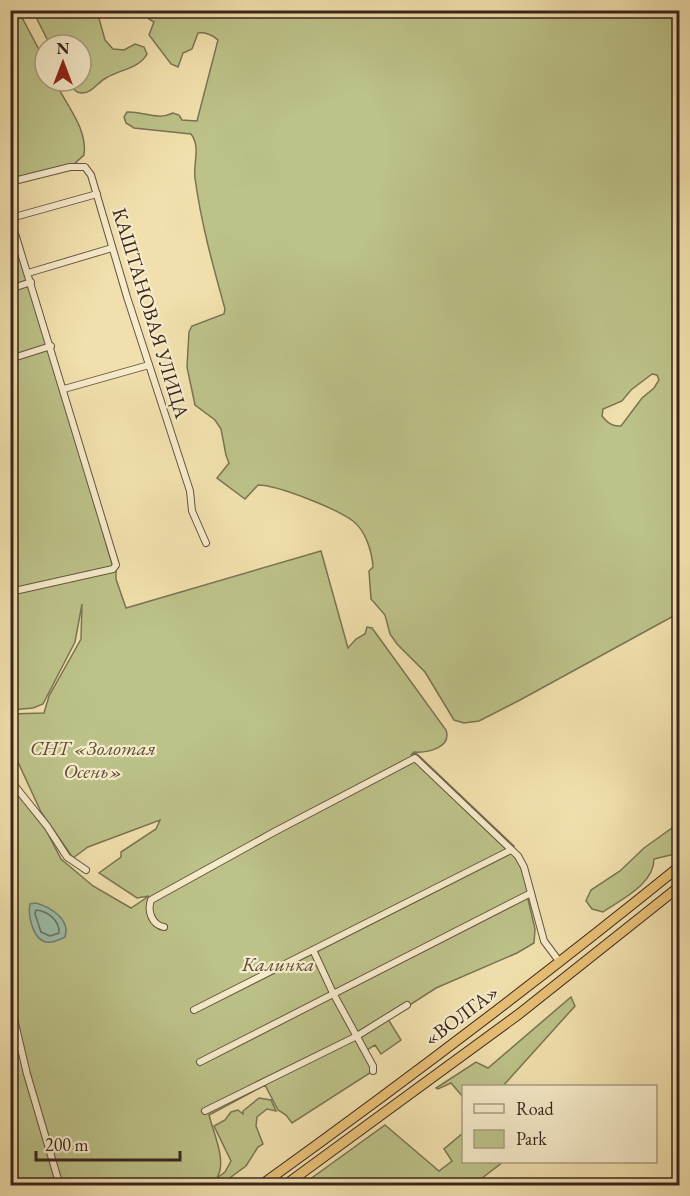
<svg xmlns="http://www.w3.org/2000/svg" width="690" height="1196" font-family="'EB Garamond',serif">
  <style>
    .green { fill: #bcc288; stroke: #7a7453; stroke-width: 1.5; fill-rule: evenodd }
    .water { fill: #9bbda8; stroke: #738071; stroke-width: 1.5 }
    .lines { fill: none; stroke-linecap: round; stroke-linejoin: round }
    .shore { stroke: #6a7163; stroke-width: 1.5 }
    .minor-casing { stroke: #665442; stroke-width: 8 }
    .trunk-casing { stroke: #38251e; stroke-width: 11 }
    .minor { stroke: #f6ebca; stroke-width: 6 }
    .trunk { stroke: #e8c076; stroke-width: 9 }
    .labels { text-anchor: middle; dominant-baseline: central; stroke-width: 4.5; stroke-linejoin: round; paint-order: stroke }
    .street-label { font-size: 20px; fill: #38251e; stroke: #f6ebca }
    .park-label { font-size: 20px; font-style: italic; fill: #594c38; stroke: #f6ebca }
  </style>
  <rect width="100%" height="100%" fill="#f1e0ad"/>
  <filter id="stains"><feTurbulence type="fractalNoise" baseFrequency=".00333" numOctaves="4"/><feColorMatrix values="0 0 0 0 .2 0 0 0 0 .09 0 0 0 0 .02 0 0 0 .5 -.17"/></filter>
  <radialGradient id="worn" r=".72"><stop offset=".6" stop-color="#630" stop-opacity="0"/><stop offset="1" stop-color="#630" stop-opacity=".3"/></radialGradient>
  <!-- green -->
  <g class="green">
    <path d="M18,10L45,61V81H55C65,104 88,128 84,155L74,164L11,179L10,11Z"/>
    <path d="M33,11H97L105,40L113,49L124,50L135,44L144,47L147,54C140,68 119,70 106,78C98,82 92,93 82,93C75,93 72,87 69,81H81V45H50Z"/>
    <path d="M148,11H679V613L520,700L479,721L464,723L454,720L425,672L397,644L390,634L385,615L371,599L369,571L373,567C372,552 366,531 353,521C337,509 278,485 258,485L245,499L217,478L229,463L226,455L221,429L215,420L195,405L187,367L189,332L192,326L224,314L225,309C213,266 201,223 195,178C193,163 201,147 191,134L134,128L126,123L124,117L127,112C143,111 157,121 173,113L179,115L182,120L197,121L218,40C213,35 205,32 198,33L192,49L183,53L178,67L171,64L149,35L154,22L149,19ZM652,374L657,375L659,380L654,388L642,398L621,426C612,427 607,422 602,416L603,409L622,401L631,390Z"/>
    <polygon points="10,223 75,436 113,567 10,591"/>
    <path d="M321,551L348,648L356,639L365,634L367,627L372,628L446,730C452,748 427,753 414,752L411,755L416,753L514,846L511,850L518,856L531,893L527,895L535,929L534,943L517,953L436,988L388,1019L401,1040L381,1054L375,1045L365,1051L373,1071L292,1123L286,1115L278,1110L265,1085L209,1115C214,1135 227,1161 217,1178L225,1172L231,1161L214,1126L225,1120L231,1112L238,1110L243,1114V1111L259,1098L271,1100L276,1111L267,1109L257,1117L256,1126L263,1144L258,1147L246,1166L220,1185H208L209,1184L207,1186L11,1185L10,1115L12,1114C11,1101 14,1089 10,1076V784L46,830L61,859L93,886L131,908L149,896L137,898L99,873L121,857V852L156,829L160,820L88,847L73,858L41,812L11,747V714L44,713L49,696L81,639L82,604L75,642L43,704L33,708L11,710V594L116,570V579L126,608Z"/>
    <path d="M679,823V851L675,854L654,859C654,884 622,899 603,912L592,909L586,901L591,890L620,871L644,848Z"/>
    <polygon points="571,997 575,1006 503,1086 464,1086 463,1097 451,1083 438,1089 436,1088 476,1062 488,1068"/>
    <polygon points="385,1125 439,1171 452,1161 444,1149 463,1133 464,1162 503,1162 473,1185 302,1185"/>
  </g>
  <!-- water -->
  <path class="water" d="M36,903C50,907 71,919 65,937C61,939 55,942 51,942C34,945 27,916 30,904Z"/>
  <g class="lines">
    <!-- shore -->
    <path class="shore" d="M36,910C48,911 60,921 59,933L50,936L41,932L35,914Z"/>
    <defs>
      <g id="minor">
        <polyline points="10,182 70,167 85,167 91,175 127,297 190,491 192,511 206,543"/>
        <polyline points="10,217 116,565 113,569 10,592"/>
        <polyline points="11,218 97,194"/>
        <polyline points="28,273 112,248"/>
        <polyline points="10,289 31,282"/>
        <polyline points="10,359 51,346"/>
        <polyline points="64,389 149,365"/>
        <polyline points="10,780 47,826 67,857 86,870"/>
        <path d="M164,927C152,925 147,911 151,900L274,832L415,758L518,856L524,867L544,941L559,961"/>
        <polyline points="313,950 333,993 373,1066 373,1071"/>
        <polyline points="10,1002 27,1074 60,1186"/>
        <polyline points="194,1010 511,850"/>
        <polyline points="200,1062 531,893"/>
        <polyline points="205,1111 357,1036 407,1005"/>
      </g>
      <g id="trunk">
        <path d="M260,1186C403,1083 543,977 680,866"/>
        <polyline points="284,1186 519,1014 680,886"/>
      </g>
    </defs>
    <!-- minor casing -->
    <use href="#minor" class="minor-casing"/>
    <!-- trunk casing -->
    <use href="#trunk" class="trunk-casing"/>
    <!-- minor -->
    <use href="#minor" class="minor"/>
    <!-- trunk -->
    <use href="#trunk" class="trunk"/>
  </g>
  <g class="labels">
    <!-- street labels -->
    <g class="street-label">
      <text transform="translate(151 313) rotate(73)">КАШТАНОВАЯ УЛИЦА</text>
      <text transform="translate(461 1015) rotate(-37)">«ВОЛГА»</text>
    </g>
    <!-- park labels -->
    <g class="park-label">
      <text x="93" y="748">СНТ «Золотая<tspan x="93" dy="23">Осень»</tspan></text>
      <text x="278" y="964">Калинка</text>
    </g>
  </g>
  <!-- margin -->
  <rect width="690" height="1196" fill="none" stroke="#f1e0ad" stroke-width="36"/>
  <rect x="12" y="12" width="666" height="1172" fill="none" stroke="#38251e" stroke-width="3"/>
  <rect x="18" y="18" width="654" height="1160" fill="none" stroke="#38251e" stroke-width="1.5"/>
  <!-- legend -->
  <rect x="462" y="1085" width="195" height="78" fill="#f6ebca" stroke="#aa9c85" stroke-width="1.5"/>
  <rect x="474" y="1104" width="30" height="9" fill="#f6ebca" stroke="#aa9c85" stroke-width="1.5"/>
  <text x="516" y="1115" font-size="18" fill="#38251e">Road</text>
  <rect x="474" y="1130" width="30" height="18" fill="#bcc288" stroke="#aa9c85" stroke-width="1.5"/>
  <text x="516" y="1145" font-size="18" fill="#38251e">Park</text>
  <!-- north arrow -->
  <g transform="translate(63 63)"><circle r="28" fill="#f6ebca" stroke="#aa9c85" stroke-width="1.5"/>
  <path d="M0-4.5L10 22L0 15L-10 22Z" fill="#8f2418"/>
  <text y="-9" font-size="16" font-weight="bold" text-anchor="middle" fill="#38251e">N</text>
  </g>
  <!-- scale -->
  <path d="M36 1151v9h144v-9" fill="none" stroke="#38251e" stroke-width="3"/>
  <text x="45" y="1151" font-size="18" fill="#38251e" stroke="#f6ebca" stroke-width="4.5" paint-order="stroke">200 m</text>
  <rect width="100%" height="100%" filter="url(#stains)"/>
  <rect width="100%" height="100%" fill="url(#worn)"/>
</svg>
